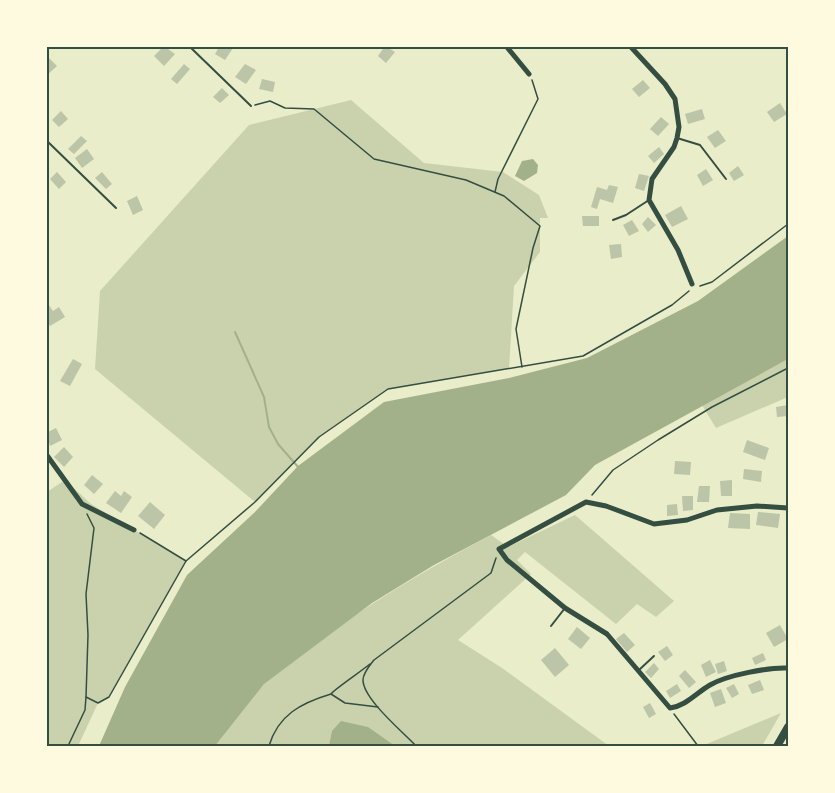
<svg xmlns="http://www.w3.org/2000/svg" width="835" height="793" font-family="'PT Sans',sans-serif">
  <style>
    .green { fill: #cad2ad }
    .water { fill: #a3b18a }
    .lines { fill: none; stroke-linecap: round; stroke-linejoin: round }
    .stream { stroke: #a3b18a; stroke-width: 2 }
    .building { fill: #bcc5a7 }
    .path { stroke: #344e41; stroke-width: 1.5 }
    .service { stroke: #344e41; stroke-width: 2 }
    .minor { stroke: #344e41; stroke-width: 5 }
    .primary { stroke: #344e41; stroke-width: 8 }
    .neatline { fill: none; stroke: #344e41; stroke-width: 2 }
  </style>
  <rect width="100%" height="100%" fill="#e9edc9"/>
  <!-- green -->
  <g class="green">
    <polygon points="351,100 424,163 503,172 539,195 548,218 540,218 540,252 514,286 509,369 388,389 319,437 255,502 95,369 100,291 249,125"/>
    <polygon points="788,359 788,397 716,428 702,405"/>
    <polygon points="65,480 91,504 186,561 109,697 98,703 78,746 47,746 47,492"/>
    <path d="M575,515L674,601L656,617L637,604L616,624L525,552L517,560L531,574L458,640L502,668L609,746H215C231,726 246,699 266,682C334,624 412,577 491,535L508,547Z"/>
    <polygon points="781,713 762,746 702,746"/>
  </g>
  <!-- water -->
  <g class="water">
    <polygon points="533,159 538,165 537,173 524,181 515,176 522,161"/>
    <polygon points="788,236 788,359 595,465 566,495 434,565 372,603 264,684 215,746 99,746 125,687 187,575 255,512 298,466 384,402 509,378 587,358 698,301"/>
    <polygon points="341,721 368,727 395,746 329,746 332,731"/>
  </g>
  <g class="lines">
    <!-- stream -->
    <polyline class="stream" points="235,332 264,397 269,427 278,444 299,468"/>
  </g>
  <!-- building -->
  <g class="building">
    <polygon points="164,46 175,54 164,66 154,56"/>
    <polygon points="214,46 231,46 233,48 225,60 215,54 218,49"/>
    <polygon points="385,46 395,52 386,63 378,56"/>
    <polygon points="49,58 57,66 46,76 46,60"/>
    <polygon points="184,64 190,69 177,84 171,79"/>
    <polygon points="245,64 256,70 246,84 235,77"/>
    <polygon points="262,79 275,82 273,92 259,89"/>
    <polygon points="643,80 650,88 639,97 632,89"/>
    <polygon points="222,88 229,95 220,103 213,97"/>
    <polygon points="780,103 787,114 774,122 767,112"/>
    <polygon points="702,109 705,119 688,124 685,114"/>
    <polygon points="61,111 68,119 59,127 52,120"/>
    <polygon points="661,117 669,124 658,136 650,129"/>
    <polygon points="718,130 726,141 715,148 707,137"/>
    <polygon points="81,136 87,141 74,154 68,149"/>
    <polygon points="659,147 664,154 654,163 648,156"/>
    <polygon points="87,149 94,159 82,168 75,158"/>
    <polygon points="738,166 744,175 734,181 729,173"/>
    <polygon points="706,169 713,180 703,186 697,175"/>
    <polygon points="57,172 66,182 59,189 50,179"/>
    <polygon points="102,172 112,184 106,189 95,178"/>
    <polygon points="639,174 649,176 644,191 635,188"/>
    <polygon points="609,185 618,187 613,203 600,199 597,209 591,207 597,187 607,190"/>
    <polygon points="137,196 143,210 133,215 127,201"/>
    <polygon points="681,206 688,219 672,227 665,215"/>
    <polygon points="582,216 599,216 599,226 583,226"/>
    <polygon points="648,217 656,225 648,232 642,224"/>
    <polygon points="632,220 639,231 629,236 623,225"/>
    <polygon points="621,244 622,257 611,259 609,245"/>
    <polygon points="46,301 53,311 59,307 65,317 50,326 46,320"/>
    <polygon points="73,359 82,364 70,386 60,381"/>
    <polygon points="788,405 788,416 777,417 776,407"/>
    <polygon points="56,428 62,440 50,446 46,433"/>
    <polygon points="747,440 769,448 765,460 743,452"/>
    <polygon points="64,447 73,457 64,467 54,457"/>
    <polygon points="675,461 691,462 690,475 674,474"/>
    <polygon points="744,469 762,471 761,482 743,479"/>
    <polygon points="92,475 103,484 94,494 84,485"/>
    <polygon points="732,480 732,496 721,496 720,481"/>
    <polygon points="699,486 710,486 709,502 697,502"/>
    <polygon points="115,491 121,496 124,491 132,497 121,513 106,503"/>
    <polygon points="682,496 693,496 693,510 683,511"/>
    <polygon points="150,502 165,515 154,529 138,516"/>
    <polygon points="677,504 678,515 667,516 667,505"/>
    <polygon points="758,512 780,514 778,528 756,525"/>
    <polygon points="730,513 750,514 750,529 728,528"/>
    <polygon points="780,625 788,639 774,647 766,633"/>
    <polygon points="577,627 590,638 581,649 568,639"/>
    <polygon points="624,633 635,645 627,652 616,639"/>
    <polygon points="667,646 673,655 665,661 658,652"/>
    <polygon points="555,648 569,665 555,677 541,660"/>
    <polygon points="763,653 766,660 755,665 752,658"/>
    <polygon points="710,660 716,672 706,677 701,665"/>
    <polygon points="724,661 727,671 718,674 715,664"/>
    <polygon points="654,663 659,669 651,678 645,672"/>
    <polygon points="685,670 696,682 689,688 679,676"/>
    <polygon points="760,680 764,690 752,694 748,685"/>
    <polygon points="677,684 681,691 670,698 666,691"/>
    <polygon points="734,684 739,694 732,698 726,688"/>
    <polygon points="721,689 726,703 715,707 710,693"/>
    <polygon points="650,703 656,714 649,718 643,707"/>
  </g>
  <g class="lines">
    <!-- path -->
    <g class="path">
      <polyline points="255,105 270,101 285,108 314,109 374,159 466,180 504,196 540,226 533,248 516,329 522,367"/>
      <polyline points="495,192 498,179 538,99 532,80"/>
      <polyline points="700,286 712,282 788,224"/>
      <polyline points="592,495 613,470 658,440 712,407 788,368"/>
      <polyline points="140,533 186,561"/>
      <path d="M370,664C363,670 333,690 331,694L345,703L378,707"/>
      <polyline points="86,697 98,703 109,697 186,561 255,502 319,437 388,389 583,356 672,305 689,291"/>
      <polyline points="674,714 698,746"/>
      <polyline points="68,746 85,710 86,697 88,635 86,594 94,528 87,514"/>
      <path d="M269,746C278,715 301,703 331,694"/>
      <path d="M416,746C403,732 363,699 363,680C363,673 370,665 374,660L491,573L496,558"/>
    </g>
    <!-- service -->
    <g class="service">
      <polyline points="189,46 251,106"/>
      <polyline points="677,138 700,145 726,179"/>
      <polyline points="46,140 116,208"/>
      <polyline points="613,220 626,215 649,200"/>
      <polyline points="551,626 565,608"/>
      <polyline points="639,670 654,656"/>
    </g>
    <!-- minor -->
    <g class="minor">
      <polyline points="506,46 529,74"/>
      <polyline points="630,46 665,84 675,99 679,127 677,138 674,147 652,179 649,200 678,250 692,284"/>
      <polyline points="46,454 82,504 134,530"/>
      <path d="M788,508L757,506L717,510L687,520L654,524L606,506L586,502L499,549L507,560L565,608L607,634L670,708C686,706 696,693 710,685C727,675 770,667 788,668"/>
    </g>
    <!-- primary -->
    <polyline class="primary" points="777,746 788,727"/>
  </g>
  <!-- border -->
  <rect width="835" height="793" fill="none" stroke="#fefae0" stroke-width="96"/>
  <rect x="48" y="48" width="739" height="697" class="neatline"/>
</svg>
